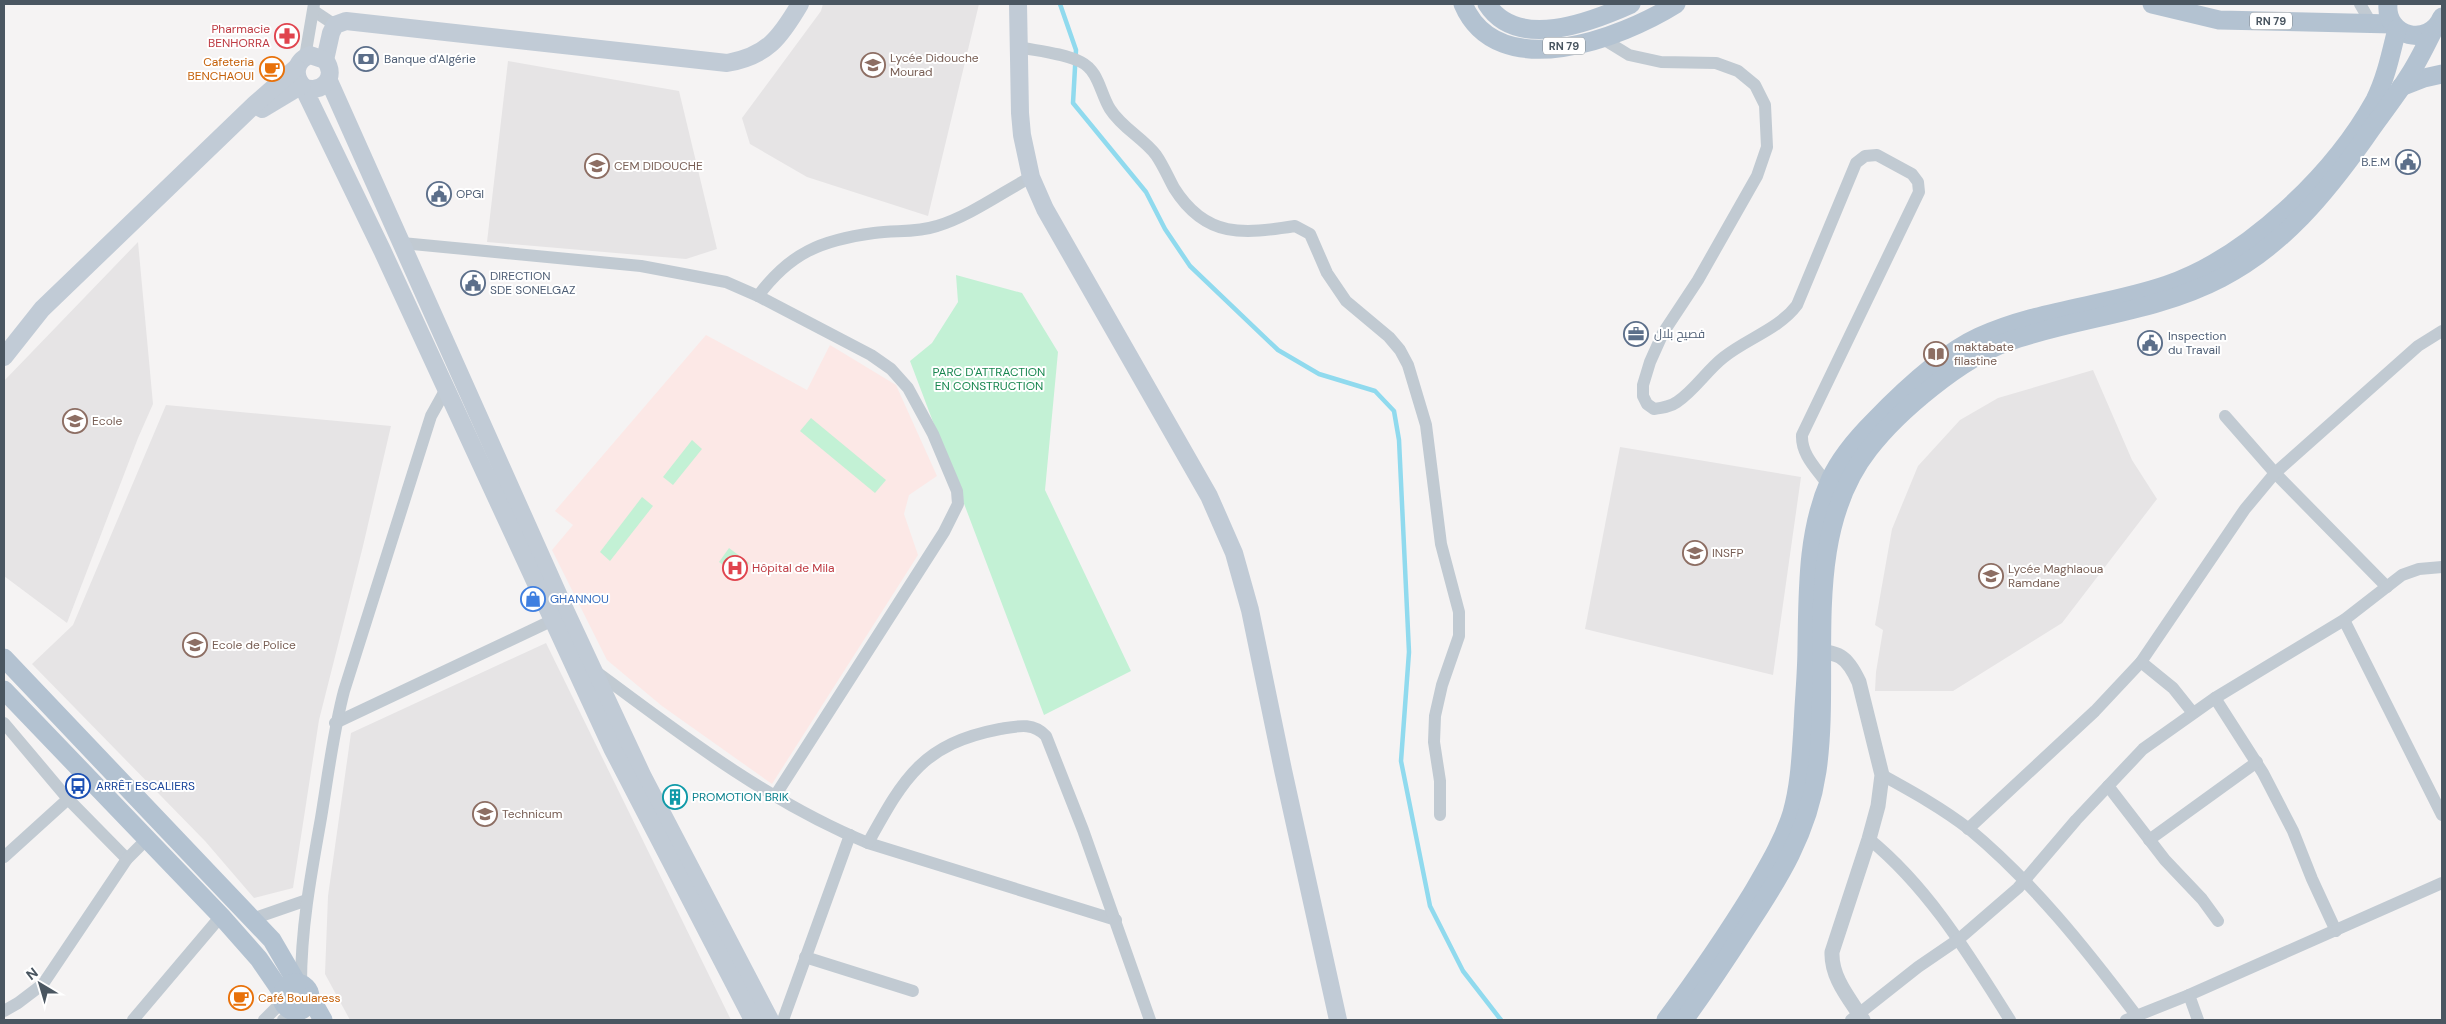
<svg xmlns="http://www.w3.org/2000/svg" width="2446" height="1024" font-family="'DM Sans',Cairo,sans-serif">
  <style>
    .education { fill: #e6e4e5 }
    .medical { fill: #fce8e6 }
    .green { fill: #c3f1d5 }
    .lines { fill: none; stroke-linecap: round; stroke-linejoin: round }
    .stream { stroke: #90daee; stroke-width: 4.5 }
    .minor { stroke: #c1cad2; stroke-width: 12 }
    .tertiary { stroke: #c1cad2; stroke-width: 15 }
    .secondary { stroke: #c1cbd6; stroke-width: 18 }
    .primary { stroke: #b3c2d1; stroke-width: 19 }
    .labels { text-anchor: middle; dominant-baseline: central; stroke-width: 4; stroke-linejoin: round; paint-order: stroke }
    .shield { fill: #fff; stroke: #808990; stroke-width: 1 }
    .shield-label { font-size: 11px; font-weight: bold; fill: #4a5661 }
    .health-label { font-size: 12px; fill: #be3a42; stroke: #fff; text-anchor: end }
    .education-label { font-size: 12px; fill: #785e54; stroke: #fff; text-anchor: start }
    .service-label { font-size: 12px; fill: #4e5e75; stroke: #fff; text-anchor: start }
    .food-label { font-size: 12px; fill: #c56008; stroke: #fff; text-anchor: end }
    .park-label { font-size: 12px; fill: #17864f; stroke: #fff }
    .shop-label { font-size: 12px; fill: #366cbe; stroke: #fff; text-anchor: start }
    .transit-label { font-size: 12px; fill: #164399; stroke: #fff; text-anchor: start }
    .culture-label { font-size: 12px; fill: #0d838f; stroke: #fff; text-anchor: start }
  </style>
  <rect width="100%" height="100%" fill="#f5f3f3"/>
  <!-- education -->
  <g class="education">
    <polygon points="823,4 979,4 928,216 807,177 750,144 742,118 821,11"/>
    <polygon points="508,61 679,91 717,249 686,259 487,242"/>
    <polygon points="138,242 153,404 138,438 67,623 4,576 4,381"/>
    <polygon points="2093,370 2132,460 2157,499 2062,623 1953,691 1875,691 1876,672 1883,630 1875,625 1892,529 1918,466 1960,420 1998,398"/>
    <polygon points="166,405 391,426 363,546 319,720 293,888 254,898 205,841 32,664 73,625"/>
    <polygon points="1620,447 1801,477 1773,675 1585,629"/>
    <polygon points="546,643 731,1020 350,1020 325,974 328,896 351,733"/>
  </g>
  <!-- medical -->
  <polygon class="medical" points="706,335 807,390 830,345 896,385 937,476 909,495 904,514 918,555 772,784 662,706 607,660 552,550 573,525 555,511"/>
  <!-- green -->
  <g class="green">
    <polygon points="956,275 1022,293 1058,352 1045,490 1131,671 1044,715 910,361 932,343 958,302"/>
    <polygon points="811,418 886,480 875,493 800,431"/>
    <polygon points="692,440 702,449 673,485 663,477"/>
    <polygon points="642,497 653,506 610,561 600,552"/>
    <polygon points="729,548 749,563 738,576 719,562"/>
  </g>
  <g class="lines">
    <!-- stream -->
    <polyline class="stream" points="1060,4 1076,50 1073,103 1146,192 1165,229 1190,266 1278,350 1319,374 1375,391 1394,411 1399,440 1409,652 1401,761 1430,906 1463,971 1501,1020"/>
    <!-- minor -->
    <g class="minor">
      <polyline points="2360,4 2371,23"/>
      <polyline points="314,11 335,25"/>
      <path d="M1603,39L1629,55L1661,62L1716,63L1738,71L1755,85L1765,105L1767,147L1757,176L1698,280L1663,333L1650,362L1643,385V396L1647,404L1654,409C1662,408 1670,407 1677,402C1695,390 1707,370 1724,357C1748,338 1779,329 1797,305L1856,163L1865,156L1877,155L1912,174L1918,182L1919,192L1802,435C1801,455 1817,469 1828,485"/>
      <path d="M1018,47C1038,51 1063,53 1081,62C1099,71 1100,93 1110,109C1122,128 1143,138 1156,155C1163,165 1168,177 1174,188C1206,239 1244,234 1295,226L1310,234L1327,273L1346,301L1389,337L1400,350L1408,365L1426,425L1441,544L1459,612V636L1442,685L1435,716L1434,742L1440,781V815"/>
      <polyline points="305,57 314,4"/>
      <polyline points="402,243 641,266 726,282 758,296 871,355 891,369 908,388 933,434 957,491 958,504 944,532 775,796"/>
      <path d="M758,296C790,253 821,240 874,233C896,230 916,233 937,226C968,217 1003,192 1031,177"/>
      <polyline points="2225,416 2275,473 2387,587"/>
      <polyline points="2344,620 2442,815"/>
      <polyline points="2141,662 2173,688 2193,713"/>
      <path d="M594,670C680,734 768,802 868,843L1116,920"/>
      <polyline points="2215,698 2263,773 2293,831 2312,879 2336,931"/>
      <polyline points="4,723 68,799 127,859"/>
      <polyline points="335,723 553,620"/>
      <path d="M1882,775C1911,791 1942,808 1969,829C2033,882 2086,949 2136,1015"/>
      <polyline points="2108,786 2165,860 2202,899 2218,921"/>
      <polyline points="1968,829 2095,711 2141,662 2245,509 2275,473 2418,346 2442,331"/>
      <path d="M1869,839C1929,888 1969,955 2010,1020"/>
      <polyline points="2149,840 2257,762"/>
      <path d="M868,843C904,778 922,744 1000,729C1018,726 1033,722 1046,736L1083,830L1150,1020"/>
      <polyline points="4,857 68,799"/>
      <polyline points="252,919 307,900"/>
      <polyline points="805,957 913,991"/>
      <path d="M301,984C301,928 311,874 321,818C328,776 333,733 344,691L431,416L446,389"/>
      <polyline points="4,1011 18,1003 43,984 127,859 147,839"/>
      <polyline points="133,1020 221,916"/>
      <polyline points="264,1020 283,1001"/>
      <polyline points="283,1020 294,1011"/>
      <polyline points="783,1020 850,835"/>
      <polyline points="1851,1020 1918,967 1959,939 2018,888 2076,820 2143,749 2215,698 2344,620 2402,575 2419,569 2442,567"/>
      <polyline points="2126,1020 2189,995"/>
      <polyline points="2198,1020 2189,995 2442,883"/>
    </g>
    <!-- tertiary -->
    <path class="tertiary" d="M1810,650C1839,653 1846,654 1859,682L1882,775L1878,806L1869,839L1832,952C1831,978 1850,999 1863,1020"/>
    <!-- secondary -->
    <g class="secondary">
      <polyline points="1018,4 1020,113 1022,135 1031,177 1045,209 1209,496 1234,553 1250,610 1283,770 1338,1020"/>
      <path d="M325,60L331,33L335,25L346,21L727,63C767,56 780,38 800,4"/>
      <polyline points="329,81 566,612 643,777 770,1020"/>
      <path d="M303,87C322,95 338,77 325,60L310,55C295,61 293,75 303,87L382,250L612,748L753,1020"/>
      <polyline points="262,109 302,85"/>
      <polyline points="4,357 42,309 255,104 296,68"/>
    </g>
    <!-- primary -->
    <g class="primary">
      <path d="M1463,4C1498,86 1622,38 1676,4"/>
      <path d="M1487,4C1517,51 1591,22 1631,4"/>
      <polyline points="2152,4 2219,20 2392,24"/>
      <path d="M2388,4C2385,37 2429,48 2442,17"/>
      <polyline points="2401,87 2424,78 2442,74"/>
      <polyline points="4,658 272,940 297,983"/>
      <polyline points="4,690 221,916 259,959 283,994"/>
      <circle cx="296" cy="997" r="14"/>
      <polyline points="310,997 323,1020"/>
      <path d="M1666,1020C1697,978 1726,936 1753,892C1768,866 1783,842 1792,813C1800,785 1801,756 1803,727C1804,700 1807,673 1807,646C1808,590 1807,532 1830,480C1840,458 1857,438 1874,421C1902,392 1942,354 1979,337C2038,310 2106,306 2167,285C2248,257 2334,174 2375,100C2386,78 2391,53 2397,29"/>
      <path d="M1684,1020C1705,991 1725,961 1745,930C1779,879 1808,833 1817,771C1832,667 1799,538 1869,449C1898,411 1962,358 2007,342C2077,317 2154,313 2221,278C2283,246 2326,193 2365,138C2379,117 2395,98 2408,77C2418,62 2426,45 2434,29"/>
    </g>
  </g>
  <!-- icons -->
  <defs>
    <symbol id="pharmacy-ring" viewBox="-11 -11 22 22"><circle r="9.5" fill="#fff" stroke="#e0444e" stroke-width="1.5"/><path d="M-2-6h4v4h4v4h-4v4h-4v-4h-4v-4h4Z" fill="#e0444e"/></symbol>
    <symbol id="bank-ring" viewBox="-11 -11 22 22"><circle r="9.5" fill="#fff" stroke="#5c6f8a" stroke-width="1.5"/><path d="M-6-4H6V4H-6ZM0-2.3a2.3 2.3 0 1 0 0 4.6a2.3 2.3 0 1 0 0-4.6Z" fill="#5c6f8a"/></symbol>
    <symbol id="school-ring" viewBox="-11 -11 22 22"><circle r="9.5" fill="#fff" stroke="#8d6e63" stroke-width="1.5"/><path d="M0-5L7-2L0 1L-7-2ZM-4 1L0 2.5L4 1V4Q0 6-4 4Z" fill="#8d6e63"/></symbol>
    <symbol id="cafe-ring" viewBox="-11 -11 22 22"><circle r="9.5" fill="#fff" stroke="#e8710a" stroke-width="1.5"/><path d="M-5.5-4.5H6V0H3Q3 3.5 0 3.5H-2.5Q-5.5 3.5-5.5 0ZM3-3.2v2h1.7v-2ZM-6 4.5H4V6H-6Z" fill="#e8710a"/></symbol>
    <symbol id="civic-ring" viewBox="-11 -11 22 22"><circle r="9.5" fill="#fff" stroke="#5c6f8a" stroke-width="1.5"/><path d="M-.6-6.5H3V-4.5H.6V-3L4-1V1h2V6H-6V1h2V-1L-.6-3ZM-1.2 2.5V6h2.4V2.5Z" fill="#5c6f8a"/></symbol>
    <symbol id="office-ring" viewBox="-11 -11 22 22"><circle r="9.5" fill="#fff" stroke="#5c6f8a" stroke-width="1.5"/><path d="M-6-3h4V-5.5h4V-3h4V5H-6ZM-1-4.5V-3h2v-1.5ZM-6 0V1H6V0Z" fill="#5c6f8a"/></symbol>
    <symbol id="library-ring" viewBox="-11 -11 22 22"><circle r="9.5" fill="#fff" stroke="#8d6e63" stroke-width="1.5"/><path d="M-6-4Q-3-5.5-.7-3.5V5Q-3 3-6 4ZM6-4Q3-5.5 .7-3.5V5Q3 3 6 4Z" fill="#8d6e63"/></symbol>
    <symbol id="hospital-ring" viewBox="-11 -11 22 22"><circle r="9.5" fill="#fff" stroke="#e0444e" stroke-width="1.5"/><path d="M-5-5h3v3.5h4V-5h3V5h-3V1.5h-4V5h-3Z" fill="#e0444e"/></symbol>
    <symbol id="shop-ring" viewBox="-11 -11 22 22"><circle r="9.5" fill="#fff" stroke="#3f7fe0" stroke-width="1.5"/><path d="M-5-2.5h2.3a2.7 3.5 0 0 1 5.4 0H5L5.5 6h-11ZM-1.5-2.5h3a1.5 2.3 0 0 0-3 0Z" fill="#3f7fe0"/></symbol>
    <symbol id="university-ring" viewBox="-11 -11 22 22"><circle r="9.5" fill="#fff" stroke="#8d6e63" stroke-width="1.5"/><path d="M0-5L7-2L0 1L-7-2ZM-4 1L0 2.5L4 1V4Q0 6-4 4Z" fill="#8d6e63"/></symbol>
    <symbol id="bus-ring" viewBox="-11 -11 22 22"><circle r="9.5" fill="#fff" stroke="#1a4fb4" stroke-width="1.5"/><path d="M-5-6H5V4H4V6H2V4H-2V6H-4V4H-5ZM-3.5-4V0h7V-4ZM-3.5 1.2v1.5H-2V1.2ZM2 1.2v1.5H3.5V1.2Z" fill="#1a4fb4"/></symbol>
    <symbol id="building-ring" viewBox="-11 -11 22 22"><circle r="9.5" fill="#fff" stroke="#0f9aa8" stroke-width="1.5"/><path d="M-4-6H4V6H1V3H-1V6H-4ZM-2.5-4.3h1.7v1.8h-1.7ZM.8-4.3h1.7v1.8H.8ZM-2.5-1h1.7V.8h-1.7ZM.8-1h1.7V.8H.8Z" fill="#0f9aa8"/></symbol>
  </defs>
  <g fill-rule="evenodd">
    <use href="#pharmacy-ring" x="273" y="22" width="28" height="28"/>
    <use href="#bank-ring" x="352" y="45" width="28" height="28"/>
    <use href="#school-ring" x="859" y="51" width="28" height="28"/>
    <use href="#cafe-ring" x="258" y="55" width="28" height="28"/>
    <use href="#civic-ring" x="2394" y="148" width="28" height="28"/>
    <use href="#school-ring" x="583" y="152" width="28" height="28"/>
    <use href="#civic-ring" x="425" y="180" width="28" height="28"/>
    <use href="#civic-ring" x="459" y="269" width="28" height="28"/>
    <use href="#office-ring" x="1622" y="320" width="28" height="28"/>
    <use href="#civic-ring" x="2136" y="329" width="28" height="28"/>
    <use href="#library-ring" x="1922" y="340" width="28" height="28"/>
    <use href="#school-ring" x="61" y="407" width="28" height="28"/>
    <use href="#school-ring" x="1681" y="539" width="28" height="28"/>
    <use href="#hospital-ring" x="721" y="554" width="28" height="28"/>
    <use href="#school-ring" x="1977" y="562" width="28" height="28"/>
    <use href="#shop-ring" x="519" y="585" width="28" height="28"/>
    <use href="#university-ring" x="181" y="631" width="28" height="28"/>
    <use href="#bus-ring" x="64" y="772" width="28" height="28"/>
    <use href="#building-ring" x="661" y="783" width="28" height="28"/>
    <use href="#school-ring" x="471" y="800" width="28" height="28"/>
    <use href="#cafe-ring" x="227" y="984" width="28" height="28"/>
  </g>
  <g class="labels">
    <!-- shield labels -->
    <g class="shield">
      <rect x="2250" y="12.5" width="42" height="17" rx="4"/>
      <rect x="1543" y="37.5" width="42" height="17" rx="4"/>
    </g>
    <g class="shield-label">
      <text x="2271" y="21">RN 79</text>
      <text x="1564" y="46">RN 79</text>
    </g>
    <!-- health labels -->
    <g class="health-label">
      <text x="270" y="29">Pharmacie<tspan x="270" dy="14">BENHORRA</tspan></text>
      <text x="752" y="568" text-anchor="start">Hôpital de Mila</text>
    </g>
    <!-- education labels -->
    <g class="education-label">
      <text x="890" y="58">Lycée Didouche<tspan x="890" dy="14">Mourad</tspan></text>
      <text x="614" y="166">CEM DIDOUCHE</text>
      <text x="1954" y="347">maktabate<tspan x="1954" dy="14">filastine</tspan></text>
      <text x="92" y="421">Ecole</text>
      <text x="1712" y="553">INSFP</text>
      <text x="2008" y="569">Lycée Maghlaoua<tspan x="2008" dy="14">Ramdane</tspan></text>
      <text x="212" y="645">Ecole de Police</text>
      <text x="502" y="814">Technicum</text>
    </g>
    <!-- service labels -->
    <g class="service-label">
      <text x="384" y="59">Banque d'Algérie</text>
      <text x="2390" y="162" text-anchor="end">B.E.M</text>
      <text x="456" y="194">OPGI</text>
      <text x="490" y="276">DIRECTION<tspan x="490" dy="14">SDE SONELGAZ</tspan></text>
      <text x="1654" y="334">فصيح بلال</text>
      <text x="2168" y="336">Inspection<tspan x="2168" dy="14">du Travail</tspan></text>
    </g>
    <!-- food labels -->
    <g class="food-label">
      <text x="254" y="62">Cafeteria<tspan x="254" dy="14">BENCHAOUI</tspan></text>
      <text x="258" y="998" text-anchor="start">Café Boularess</text>
    </g>
    <!-- park labels -->
    <g class="park-label">
      <text x="989" y="372">PARC D'ATTRACTION<tspan x="989" dy="14">EN CONSTRUCTION</tspan></text>
    </g>
    <!-- shop labels -->
    <g class="shop-label">
      <text x="550" y="599">GHANNOU</text>
    </g>
    <!-- transit labels -->
    <g class="transit-label">
      <text x="96" y="786">ARRÊT ESCALIERS</text>
    </g>
    <!-- culture labels -->
    <g class="culture-label">
      <text x="692" y="797">PROMOTION BRIK</text>
    </g>
  </g>
  <!-- border -->
  <rect width="2446" height="1024" fill="none" stroke="#4a5661" stroke-width="10"/>
  <!-- north arrow -->
  <g transform="translate(40 984) rotate(322)" stroke="#ffffff" stroke-width="4" paint-order="stroke">
  <path d="M0-4L9 19L0 12L-9 19Z" fill="#4a5661"/>
  <text y="-8" font-size="14" font-weight="bold" text-anchor="middle" fill="#4a5661">N</text>
  </g>
</svg>
